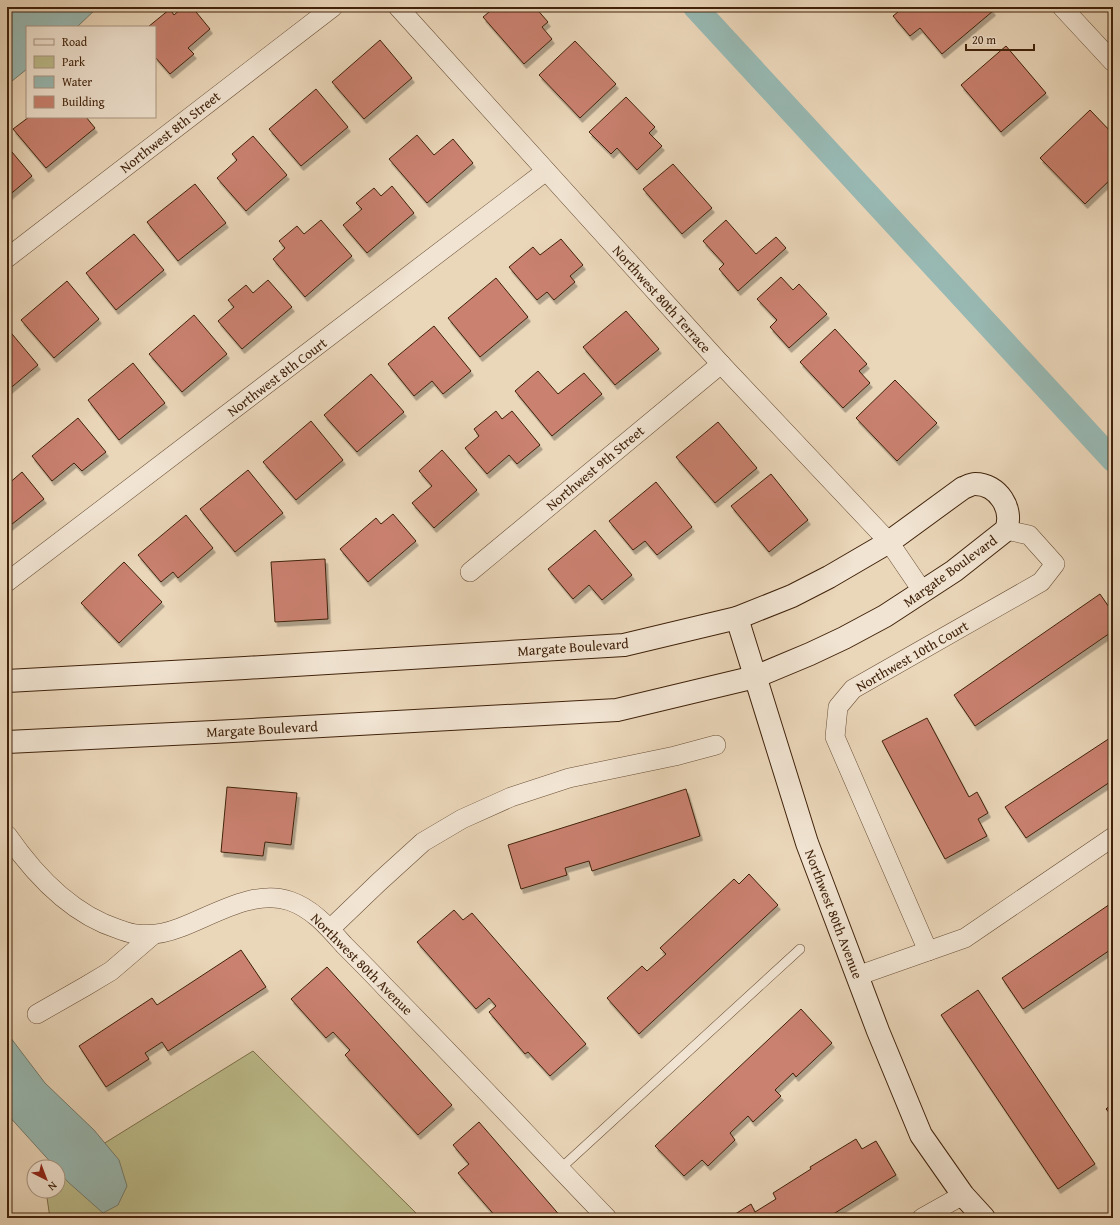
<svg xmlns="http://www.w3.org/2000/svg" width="1120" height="1225" font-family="'Gentium Book Plus',serif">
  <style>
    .green { fill: #bcbc8b; stroke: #7e6f4a }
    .water { fill: #98b9b3; stroke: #757d6f }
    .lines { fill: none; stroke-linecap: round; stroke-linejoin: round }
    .canal { stroke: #98b9b3; stroke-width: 24 }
    .building { fill: #ca816f; stroke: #40220a; filter: url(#shadow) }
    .lane-casing { stroke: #6a4f36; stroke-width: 10 }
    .street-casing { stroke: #6a4f36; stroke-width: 20 }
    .secondary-casing { stroke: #40220a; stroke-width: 24 }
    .lane { stroke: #f1e4d2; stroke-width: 9 }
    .street { stroke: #f1e4d2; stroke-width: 19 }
    .secondary { stroke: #f1e4d2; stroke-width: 22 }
    .labels { text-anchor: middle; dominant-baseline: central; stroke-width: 3; stroke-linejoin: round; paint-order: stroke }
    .street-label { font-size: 14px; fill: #40220a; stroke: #f1e4d2 }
  </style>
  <defs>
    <filter id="shadow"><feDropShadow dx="2.5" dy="4.5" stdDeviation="0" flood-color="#0004"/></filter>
  </defs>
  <rect width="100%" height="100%" fill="#ead6b9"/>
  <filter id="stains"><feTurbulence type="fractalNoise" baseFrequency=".005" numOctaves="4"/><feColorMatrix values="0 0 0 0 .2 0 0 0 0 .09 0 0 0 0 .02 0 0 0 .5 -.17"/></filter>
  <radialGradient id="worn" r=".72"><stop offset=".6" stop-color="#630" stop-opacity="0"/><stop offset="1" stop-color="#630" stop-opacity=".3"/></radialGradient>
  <!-- green -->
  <polygon class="green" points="253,1051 421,1218 50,1218 46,1191 58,1191 58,1172"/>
  <!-- water -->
  <g class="water">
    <polygon points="7,7 98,7 77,27 27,27 27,69 7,85"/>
    <polygon points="7,1033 45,1083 94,1130 119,1160 127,1186 118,1205 103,1213 68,1182 58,1171 58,1167 55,1167 7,1114"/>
  </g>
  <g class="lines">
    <!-- canal -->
    <polyline class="canal" points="695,7 1113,460"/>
  </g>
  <!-- building -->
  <g class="building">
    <polygon points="183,7 192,7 210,29 188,48 194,54 170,74 155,57 155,27 148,27 170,9 174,15"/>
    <polygon points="495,7 522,7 525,10 528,7 535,7 548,22 542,27 552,39 524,64 483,17"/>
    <polygon points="904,7 990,7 993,11 942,54 920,28 910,36 893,16"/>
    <polygon points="380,40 412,78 364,119 332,82"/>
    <polygon points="575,41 616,84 580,118 539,75"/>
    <polygon points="1006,46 1046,93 1001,132 961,85"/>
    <polygon points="316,89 348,127 301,166 269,129"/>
    <polygon points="626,97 655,127 649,133 662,146 637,170 617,148 611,154 589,132"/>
    <polygon points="1090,110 1113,134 1113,177 1085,204 1040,158"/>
    <polygon points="29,117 86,117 95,128 46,168 13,129"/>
    <polygon points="417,135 434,155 453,139 473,163 427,203 389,159"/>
    <polygon points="253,136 287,175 246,211 217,178 237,160 232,154"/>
    <polygon points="7,146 32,176 7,197"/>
    <polygon points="673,164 712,208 682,234 643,189"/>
    <polygon points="195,184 226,223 178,261 147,222"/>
    <polygon points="392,186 414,213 367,253 343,225 362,209 356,203 374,188 381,196"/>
    <polygon points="321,220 352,256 305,297 273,259 285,248 279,241 297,226 304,234"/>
    <polygon points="726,220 756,254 776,237 786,248 738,291 719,269 724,264 703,241"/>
    <polygon points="134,234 164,270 116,310 86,273"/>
    <polygon points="561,239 583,265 570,276 575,282 554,300 547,292 537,300 509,267 533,247 540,255"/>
    <polygon points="781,277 793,290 799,284 827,314 789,348 770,327 777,320 757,299"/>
    <polygon points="496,278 528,317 480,357 448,318"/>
    <polygon points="268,280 292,307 242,349 218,321 234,307 228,300 246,285 253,293"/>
    <polygon points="67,281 99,319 54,358 21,320"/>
    <polygon points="626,311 659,349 615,385 583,347"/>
    <polygon points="194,315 227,354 182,392 149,354"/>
    <polygon points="434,326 471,371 443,394 432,381 414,396 388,364"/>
    <polygon points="7,328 38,365 7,391"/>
    <polygon points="835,329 867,364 859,371 870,383 843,408 800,362"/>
    <polygon points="133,363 165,403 119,440 88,400"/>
    <polygon points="538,371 558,394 584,373 602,394 552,436 515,391"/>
    <polygon points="371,374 404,412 357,452 324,415"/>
    <polygon points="895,380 937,423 897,461 856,418"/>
    <polygon points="496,411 502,419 512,411 540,445 517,464 509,455 487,474 465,448 479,436 474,429"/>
    <polygon points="78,418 106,452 82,471 74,463 52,481 32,456"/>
    <polygon points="311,421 343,460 296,500 263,462"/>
    <polygon points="718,422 757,468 715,503 676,457"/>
    <polygon points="442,450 477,490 434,528 412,503 432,486 419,471"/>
    <polygon points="248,470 283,513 235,552 200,509"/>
    <polygon points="22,472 44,499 7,528 7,485"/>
    <polygon points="771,474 808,520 769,552 731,506"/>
    <polygon points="656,482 692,527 657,555 645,541 633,550 609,521"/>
    <polygon points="393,514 416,541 368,582 340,549 376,518 381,524"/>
    <polygon points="186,515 213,548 178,578 173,572 161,582 138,555"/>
    <polygon points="595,530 632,575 602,600 589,585 573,599 548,569"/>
    <polygon points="325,559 328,619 275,622 271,562"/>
    <polygon points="124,562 162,602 119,643 81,603"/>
    <polygon points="1100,594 1113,613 1113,631 975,726 954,695"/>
    <polygon points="927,718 969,797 977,792 988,813 978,819 987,836 945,859 882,741"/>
    <polygon points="1113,736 1113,780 1026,838 1005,807"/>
    <polygon points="227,787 297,793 291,845 265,842 263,856 221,852"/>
    <polygon points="686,789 700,836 592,871 589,861 565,868 567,875 521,889 508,845"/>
    <polygon points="749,874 778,905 639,1034 607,998 642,966 647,971 666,954 660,948 734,879 739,884"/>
    <polygon points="1113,902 1113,948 1023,1009 1002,978"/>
    <polygon points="454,910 463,920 472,913 586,1044 550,1076 528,1052 525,1054 489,1012 496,1006 489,998 476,1009 417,942"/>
    <polygon points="241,950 266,987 168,1051 162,1042 145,1053 149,1059 106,1087 79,1046 152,998 157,1005"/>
    <polygon points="327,967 452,1105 418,1135 345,1055 350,1050 333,1032 326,1038 291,999"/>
    <polygon points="978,990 1095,1164 1058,1189 941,1015"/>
    <polygon points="801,1009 832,1043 796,1077 793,1073 775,1090 781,1096 753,1122 748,1116 730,1133 735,1140 708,1166 702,1160 684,1176 655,1146"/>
    <polygon points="1113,1103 1113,1117 1106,1109"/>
    <polygon points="479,1122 562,1218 497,1218 458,1173 469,1164 453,1145"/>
    <polygon points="856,1139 862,1149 876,1141 896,1175 827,1218 729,1218 751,1204 755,1212 776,1199 773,1193 811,1169 810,1167"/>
  </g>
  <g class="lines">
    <defs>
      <polyline id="lane" points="560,1169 800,949"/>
      <g id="street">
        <polyline points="398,7 721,364 889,542 923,592"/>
        <polyline points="1062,7 1113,62"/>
        <polyline points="7,258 333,7"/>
        <polyline points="470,572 721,364"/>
        <polyline points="7,582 546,171"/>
        <path d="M7,835C34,874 71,914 118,929C124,931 131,934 137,934C152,936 166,933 179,928C212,916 255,888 290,901C313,909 328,927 344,945C358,959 372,973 385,987C460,1063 533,1141 607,1218"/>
        <polyline points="330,929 379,882 423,842 462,819 511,797 569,778 675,756 716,745"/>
        <polyline points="928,951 835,737 838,707 853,689 1041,582 1055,564 1029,535 1006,530"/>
        <polyline points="857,976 965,938 1113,837"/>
        <polyline points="37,1014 86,986 111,971 153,935"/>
        <polyline points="922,1218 963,1195"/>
      </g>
      <g id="secondary">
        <polyline points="737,618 807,843 878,1031 921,1135 963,1195 984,1218"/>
        <path d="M7,681L245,668L624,645L737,618L792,596L829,577L889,542L963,488C966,487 971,484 975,484C998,484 1014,509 1006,530L954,571L885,616L844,638L810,654L755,677L617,710L214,732L7,742"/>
      </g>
    </defs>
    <!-- lane casing -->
    <use href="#lane" class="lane-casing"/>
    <!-- street casing -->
    <use href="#street" class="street-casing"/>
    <!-- secondary casing -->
    <use href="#secondary" class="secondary-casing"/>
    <!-- lane -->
    <use href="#lane" class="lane"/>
    <!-- street -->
    <use href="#street" class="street"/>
    <!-- secondary -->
    <use href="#secondary" class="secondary"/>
  </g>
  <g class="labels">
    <!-- street labels -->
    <g class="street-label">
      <text transform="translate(170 132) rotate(-38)">Northwest 8th Street</text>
      <text transform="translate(662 299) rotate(48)">Northwest 80th Terrace</text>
      <text transform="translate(277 377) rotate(-37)">Northwest 8th Court</text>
      <text transform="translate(595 468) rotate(-40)">Northwest 9th Street</text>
      <text transform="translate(950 571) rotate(-36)">Margate Boulevard</text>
      <text transform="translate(573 647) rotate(-4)">Margate Boulevard</text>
      <text transform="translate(912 656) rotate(-30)">Northwest 10th Court</text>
      <text transform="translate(262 729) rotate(-3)">Margate Boulevard</text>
      <text transform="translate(834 914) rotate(69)">Northwest 80th Avenue</text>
      <text transform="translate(362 964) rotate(45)">Northwest 80th Avenue</text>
    </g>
  </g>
  <!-- margin -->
  <rect width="1120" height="1225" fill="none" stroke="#ead6b9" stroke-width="24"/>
  <rect x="8" y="8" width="1104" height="1209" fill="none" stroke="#40220a" stroke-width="2"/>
  <rect x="12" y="12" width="1096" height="1201" fill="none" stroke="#40220a"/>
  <!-- legend -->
  <rect x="26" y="26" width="130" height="92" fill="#f1e4d2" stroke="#aa9682"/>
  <rect x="34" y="39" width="20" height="6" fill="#f1e4d2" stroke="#aa9682"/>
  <text x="62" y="46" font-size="12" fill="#40220a">Road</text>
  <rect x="34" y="56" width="20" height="12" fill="#bcbc8b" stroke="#aa9682"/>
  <text x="62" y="66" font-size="12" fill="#40220a">Park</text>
  <rect x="34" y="76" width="20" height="12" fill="#98b9b3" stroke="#aa9682"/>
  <text x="62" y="86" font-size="12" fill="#40220a">Water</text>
  <rect x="34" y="96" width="20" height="12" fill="#ca816f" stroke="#aa9682"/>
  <text x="62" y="106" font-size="12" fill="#40220a">Building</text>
  <!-- north arrow -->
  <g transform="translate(46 1179) rotate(138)"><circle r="19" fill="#f1e4d2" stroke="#aa9682"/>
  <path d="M0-3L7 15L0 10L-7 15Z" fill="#8f2418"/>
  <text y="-6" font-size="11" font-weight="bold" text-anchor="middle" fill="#40220a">N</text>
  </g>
  <!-- scale -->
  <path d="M966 44v6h68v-6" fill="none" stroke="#40220a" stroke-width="2"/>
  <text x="972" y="44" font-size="12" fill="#40220a" stroke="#f1e4d2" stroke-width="3" paint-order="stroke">20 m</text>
  <rect width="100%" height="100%" filter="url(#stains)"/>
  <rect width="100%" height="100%" fill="url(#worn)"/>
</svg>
